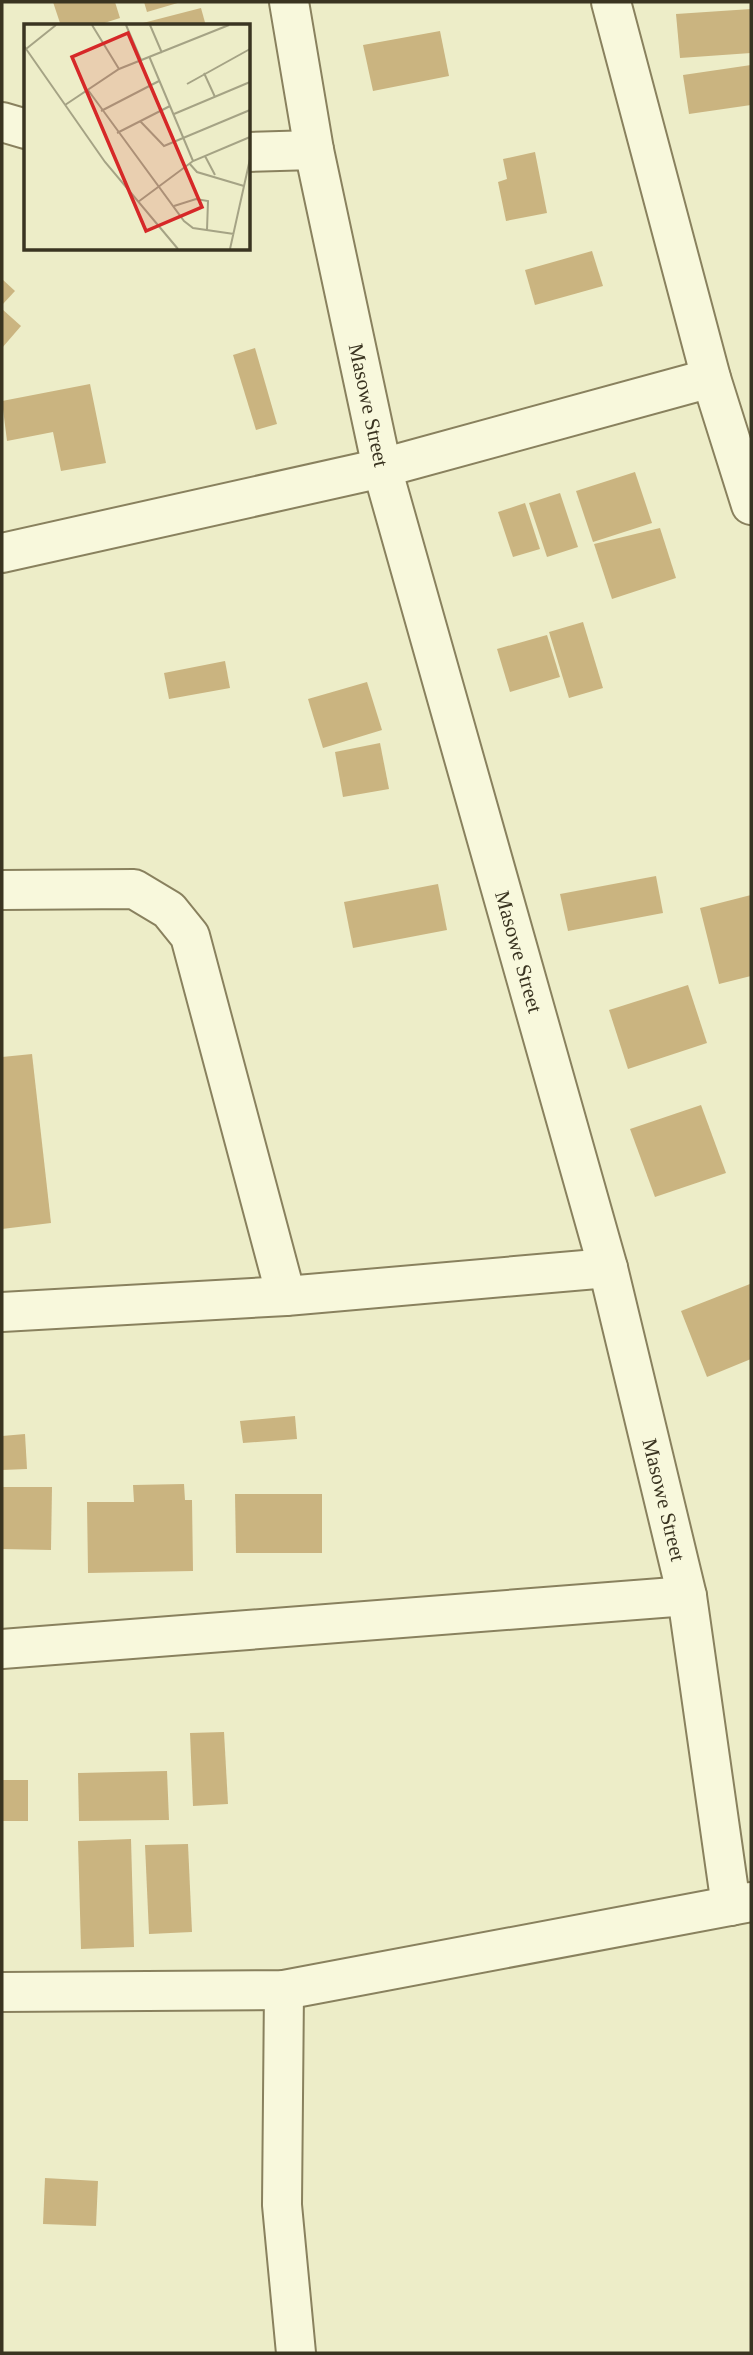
<svg xmlns="http://www.w3.org/2000/svg" width="753" height="2355" font-family="'Times New Roman',serif">
  <style>
    .building { fill: #cab480 }
    .lines { fill: none; stroke-linecap: round; stroke-linejoin: round }
    .minor-casing { stroke: #89815e; stroke-width: 42 }
    .minor { stroke: #f8f8dc; stroke-width: 38 }
    .labels { text-anchor: middle; dominant-baseline: central; stroke-width: 5; stroke-linejoin: round; paint-order: stroke }
    .street-label { font-size: 21px; fill: #3a3421; stroke: #f5f5d8 }
    .inset-road { fill: none; stroke: #a5a385; stroke-width: 2 }
    .view { fill: #d62828; fill-opacity: 0.15; stroke: #d62828; stroke-width: 3.5 }
    .inset-edge { fill: none; stroke: #3a3421; stroke-width: 3.5 }
  </style>
  <rect width="100%" height="100%" fill="#ededc8"/>
  <!-- building -->
  <g class="building">
    <polygon points="53,2 115,2 120,18 95,26 61,26"/>
    <polygon points="144,2 181,2 147,12"/>
    <polygon points="201,8 206,26 140,26 139,24"/>
    <polygon points="751,9 751,53 680,58 676,14"/>
    <polygon points="440,31 449,76 373,91 363,45"/>
    <polygon points="751,65 751,105 689,114 683,75"/>
    <polygon points="535,152 547,213 506,221 498,182 507,179 503,159"/>
    <polygon points="592,251 603,286 535,305 525,270"/>
    <polygon points="2,279 15,291 2,305"/>
    <polygon points="2,309 21,326 2,348"/>
    <polygon points="255,348 277,424 256,430 233,355"/>
    <polygon points="90,384 106,463 61,471 53,432 7,441 2,401"/>
    <polygon points="635,472 652,523 593,542 576,491"/>
    <polygon points="560,493 578,547 547,557 529,503"/>
    <polygon points="525,503 540,549 513,557 498,512"/>
    <polygon points="660,528 676,578 612,599 594,544"/>
    <polygon points="583,622 603,688 569,698 549,632"/>
    <polygon points="547,635 560,677 510,692 497,649"/>
    <polygon points="225,661 230,688 169,699 164,673"/>
    <polygon points="367,682 382,730 323,748 308,699"/>
    <polygon points="380,743 389,789 343,797 335,752"/>
    <polygon points="656,876 663,913 568,931 560,894"/>
    <polygon points="438,884 447,930 353,948 344,902"/>
    <polygon points="751,895 751,976 719,984 700,908"/>
    <polygon points="688,985 707,1043 628,1069 609,1010"/>
    <polygon points="32,1054 51,1223 2,1229 2,1057"/>
    <polygon points="701,1105 726,1173 655,1197 630,1129"/>
    <polygon points="750,1284 751,1359 707,1377 681,1311"/>
    <polygon points="295,1416 297,1439 243,1443 240,1421"/>
    <polygon points="25,1434 27,1469 2,1470 2,1436"/>
    <polygon points="184,1484 185,1500 192,1500 193,1571 88,1573 87,1502 134,1502 133,1485"/>
    <polygon points="2,1487 52,1487 51,1550 2,1549"/>
    <polygon points="235,1494 322,1494 322,1553 236,1553"/>
    <polygon points="224,1732 228,1804 193,1806 190,1733"/>
    <polygon points="167,1771 169,1820 79,1821 78,1773"/>
    <rect x="2" y="1780" width="26" height="41"/>
    <polygon points="131,1839 134,1947 81,1949 78,1841"/>
    <polygon points="188,1844 192,1932 149,1934 145,1845"/>
    <polygon points="45,2178 98,2181 96,2226 43,2224"/>
  </g>
  <g class="lines">
    <defs>
      <g id="minor">
        <path id="s1" d="M289,2L314,150L382,468L608,1268L687,1596L731,1906"/>
        <polyline points="611,2 711,378 751,505"/>
        <polyline points="2,122 26,129"/>
        <polyline points="248,152 314,150"/>
        <polyline points="2,553 382,468 711,378"/>
        <polyline points="2,890 134,889 169,910 190,936 286,1296"/>
        <polyline points="2,1312 286,1296 608,1268"/>
        <polyline points="2,1649 687,1596"/>
        <polyline points="284,1990 282,2205 296,2353"/>
        <polyline points="2,1992 284,1990 751,1902"/>
      </g>
    </defs>
    <!-- minor casing -->
    <use href="#minor" class="minor-casing"/>
    <!-- minor -->
    <use href="#minor" class="minor"/>
  </g>
  <g class="labels">
    <!-- street labels -->
    <g class="street-label">
      <text stroke="none"><textPath href="#s1" startOffset="411">Masowe Street</textPath></text>
      <text stroke="none"><textPath href="#s1" startOffset="978">Masowe Street</textPath></text>
      <text stroke="none"><textPath href="#s1" startOffset="1545">Masowe Street</textPath></text>
    </g>
  </g>
  <!-- overview -->
  <g transform="translate(24 24)">
    <rect width="226" height="226" fill="#ededc8"/>
    <path class="inset-road" d="M68,1L95,45M102,1L117,36M126,1L138,29M0,22L81,138L154,225M2,25L32,1M125,32L169,137M180,49L191,73M163,60L226,25M64,66L160,197L169,204L210,210M41,81L95,45L205,1M77,87L135,57M150,90L226,58M116,97L140,122L226,86M93,109L146,82M181,132L191,151M165,139L173,148L220,162M114,178L169,137L226,113M150,182L172,175L184,177L183,206M206,225L226,135"/>
    <path class="view" d="M104,9L178,183L122,207L48,33Z"/>
    <rect width="226" height="226" class="inset-edge"/>
  </g>
  <!-- border -->
  <rect width="753" height="2355" fill="none" stroke="#3a3421" stroke-width="7"/>
</svg>
